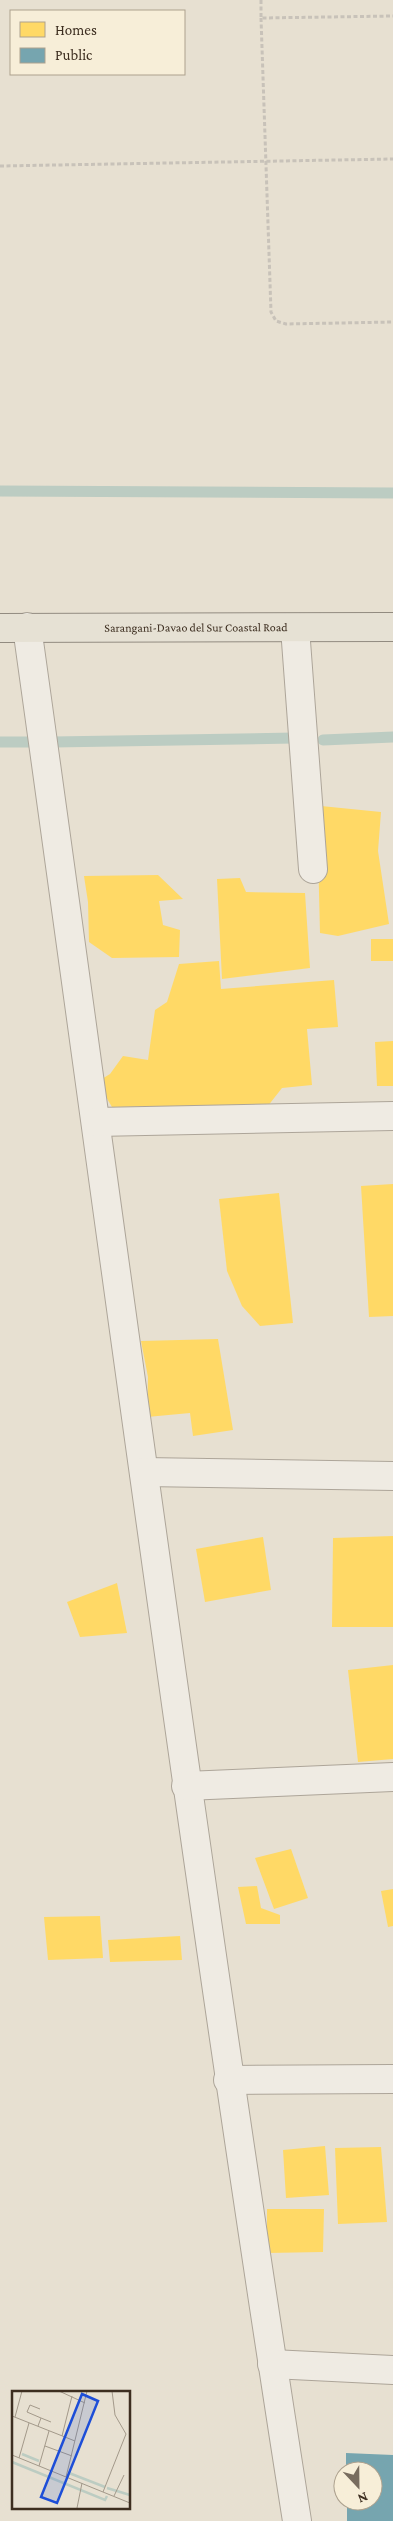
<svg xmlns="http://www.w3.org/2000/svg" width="393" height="2521" font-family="'Crimson Pro',serif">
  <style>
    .homes { fill: #ffd966 }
    .public { fill: #76a5af }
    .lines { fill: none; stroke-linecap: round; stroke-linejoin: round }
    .stream { stroke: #bcccc2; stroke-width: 11 }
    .street-casing { stroke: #ada599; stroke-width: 30 }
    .primary-casing { stroke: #928b80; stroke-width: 30 }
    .path { stroke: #c8c2b9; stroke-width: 3; stroke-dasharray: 4 2.5; stroke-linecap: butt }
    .street { stroke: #efebe3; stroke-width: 28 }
    .primary { stroke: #e6e1d4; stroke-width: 28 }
    .labels { text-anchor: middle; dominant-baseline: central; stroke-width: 5; stroke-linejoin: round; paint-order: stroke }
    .street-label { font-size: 12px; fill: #3d2e20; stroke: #f7eed8 }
    .inset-river { fill: none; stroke: #bcccc2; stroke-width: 2.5 }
    .inset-road { fill: none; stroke: #a3998a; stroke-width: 1 }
    .view { fill: #1d4ed8; fill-opacity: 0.15; stroke: #1d4ed8; stroke-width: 2.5 }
    .inset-edge { fill: none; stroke: #3d2e20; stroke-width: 2.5 }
  </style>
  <rect width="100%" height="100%" fill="#e7e0d1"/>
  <!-- homes -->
  <g class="homes">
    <polygon points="321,806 381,812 378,851 389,924 338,936 320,933 318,852"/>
    <polygon points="158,875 183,899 159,901 163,925 180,930 179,957 112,958 89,942 88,902 84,876"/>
    <polygon points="240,878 246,892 305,893 310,968 222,979 217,879"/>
    <rect x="371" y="939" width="22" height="22"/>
    <polygon points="219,961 221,989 334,980 338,1027 307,1029 312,1085 282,1088 260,1116 217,1117 174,1106 112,1107 97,1082 110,1074 123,1056 148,1060 155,1010 167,1002 179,964"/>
    <polygon points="393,1041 393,1086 377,1086 375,1042"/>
    <polygon points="393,1184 393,1316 369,1317 361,1186"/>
    <polygon points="279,1193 293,1323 260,1326 242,1306 227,1271 219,1199"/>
    <polygon points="218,1339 233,1430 193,1436 190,1413 147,1417 148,1377 141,1341"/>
    <polygon points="393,1536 393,1627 332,1627 333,1538"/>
    <polygon points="263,1537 271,1590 205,1602 196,1549"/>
    <polygon points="117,1583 127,1633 80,1637 67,1602"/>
    <polygon points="393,1665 393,1759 358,1762 348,1670"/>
    <polygon points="291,1849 308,1898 274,1909 255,1858"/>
    <polygon points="257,1886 261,1908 280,1915 280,1924 246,1924 238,1887"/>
    <polygon points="393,1889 393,1926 388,1927 381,1891"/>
    <polygon points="100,1916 103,1958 48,1960 44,1917"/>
    <polygon points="180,1936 182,1960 110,1962 108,1940"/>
    <polygon points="325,2146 329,2195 286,2198 283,2150"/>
    <polygon points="381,2147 387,2222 338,2224 335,2148"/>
    <polygon points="267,2209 324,2209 323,2252 267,2253"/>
  </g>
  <!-- public -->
  <polygon class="public" points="346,2453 393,2455 393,2521 347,2521 347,2501 373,2501 373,2471 346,2471"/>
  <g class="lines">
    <!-- stream -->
    <g class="stream">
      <polyline points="0,491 393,493"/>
      <polyline points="323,740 393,737"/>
      <polyline points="0,742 29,742"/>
      <polyline points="53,742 294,738"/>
    </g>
    <defs>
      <g id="street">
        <path d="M27,627C115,1259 198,1891 297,2521"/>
        <polyline points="295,628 313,869"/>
        <polyline points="96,1122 393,1116"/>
        <polyline points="144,1472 393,1476"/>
        <polyline points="186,1786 393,1777"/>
        <polyline points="228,2080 393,2079"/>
        <polyline points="272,2364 393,2370"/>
      </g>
      <g id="primary">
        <path id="s1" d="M0,628L393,627"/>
      </g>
    </defs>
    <!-- street casing -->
    <use href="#street" class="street-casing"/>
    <!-- primary casing -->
    <use href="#primary" class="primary-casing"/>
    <!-- path -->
    <g class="path">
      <polyline points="261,0 261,18 393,16"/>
      <polyline points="261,18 271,312 276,321 286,324 393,322"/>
      <polyline points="0,166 393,159"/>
    </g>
    <!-- street -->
    <use href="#street" class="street"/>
    <!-- primary -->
    <use href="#primary" class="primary"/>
  </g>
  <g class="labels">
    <!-- street labels -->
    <g class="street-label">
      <text stroke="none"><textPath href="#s1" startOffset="196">Sarangani-Davao del Sur Coastal Road</textPath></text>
    </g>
  </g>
  <!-- overview -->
  <g transform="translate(12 2391)">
    <rect width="118" height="118" fill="#e7e0d1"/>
    <path class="inset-river" d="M10,63L27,70M0,71L93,109L95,105M57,82L93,96M95,97L118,104"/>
    <path class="inset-road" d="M47,0L73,12M28,18L18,14L15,21L29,27M0,25L63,50M3,26L10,0M26,35L29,27L39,31M50,45L60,5M33,55L60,65M0,64L118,112M7,67L17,32M27,75L37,40M54,86L75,0M91,101L114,43L103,24L100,0M102,105L112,84M65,117L70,92"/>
    <path class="view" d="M70,3L86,10L45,112L29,106Z"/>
    <rect width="118" height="118" class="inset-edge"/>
  </g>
  <!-- legend -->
  <rect x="10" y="10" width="175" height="65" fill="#f7eed8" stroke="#ada18e"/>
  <rect x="20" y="22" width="25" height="15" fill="#ffd966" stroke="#ada18e"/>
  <text x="55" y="35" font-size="15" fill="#3d2e20">Homes</text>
  <rect x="20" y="48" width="25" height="15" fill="#76a5af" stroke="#ada18e"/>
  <text x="55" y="60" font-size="15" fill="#3d2e20">Public</text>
  <!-- north arrow -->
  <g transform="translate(358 2486) rotate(158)"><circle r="24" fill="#f7eed8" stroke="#ada18e"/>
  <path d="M0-4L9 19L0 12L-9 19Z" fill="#786c5e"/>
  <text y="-8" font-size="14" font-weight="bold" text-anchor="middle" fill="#3d2e20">N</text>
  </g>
</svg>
